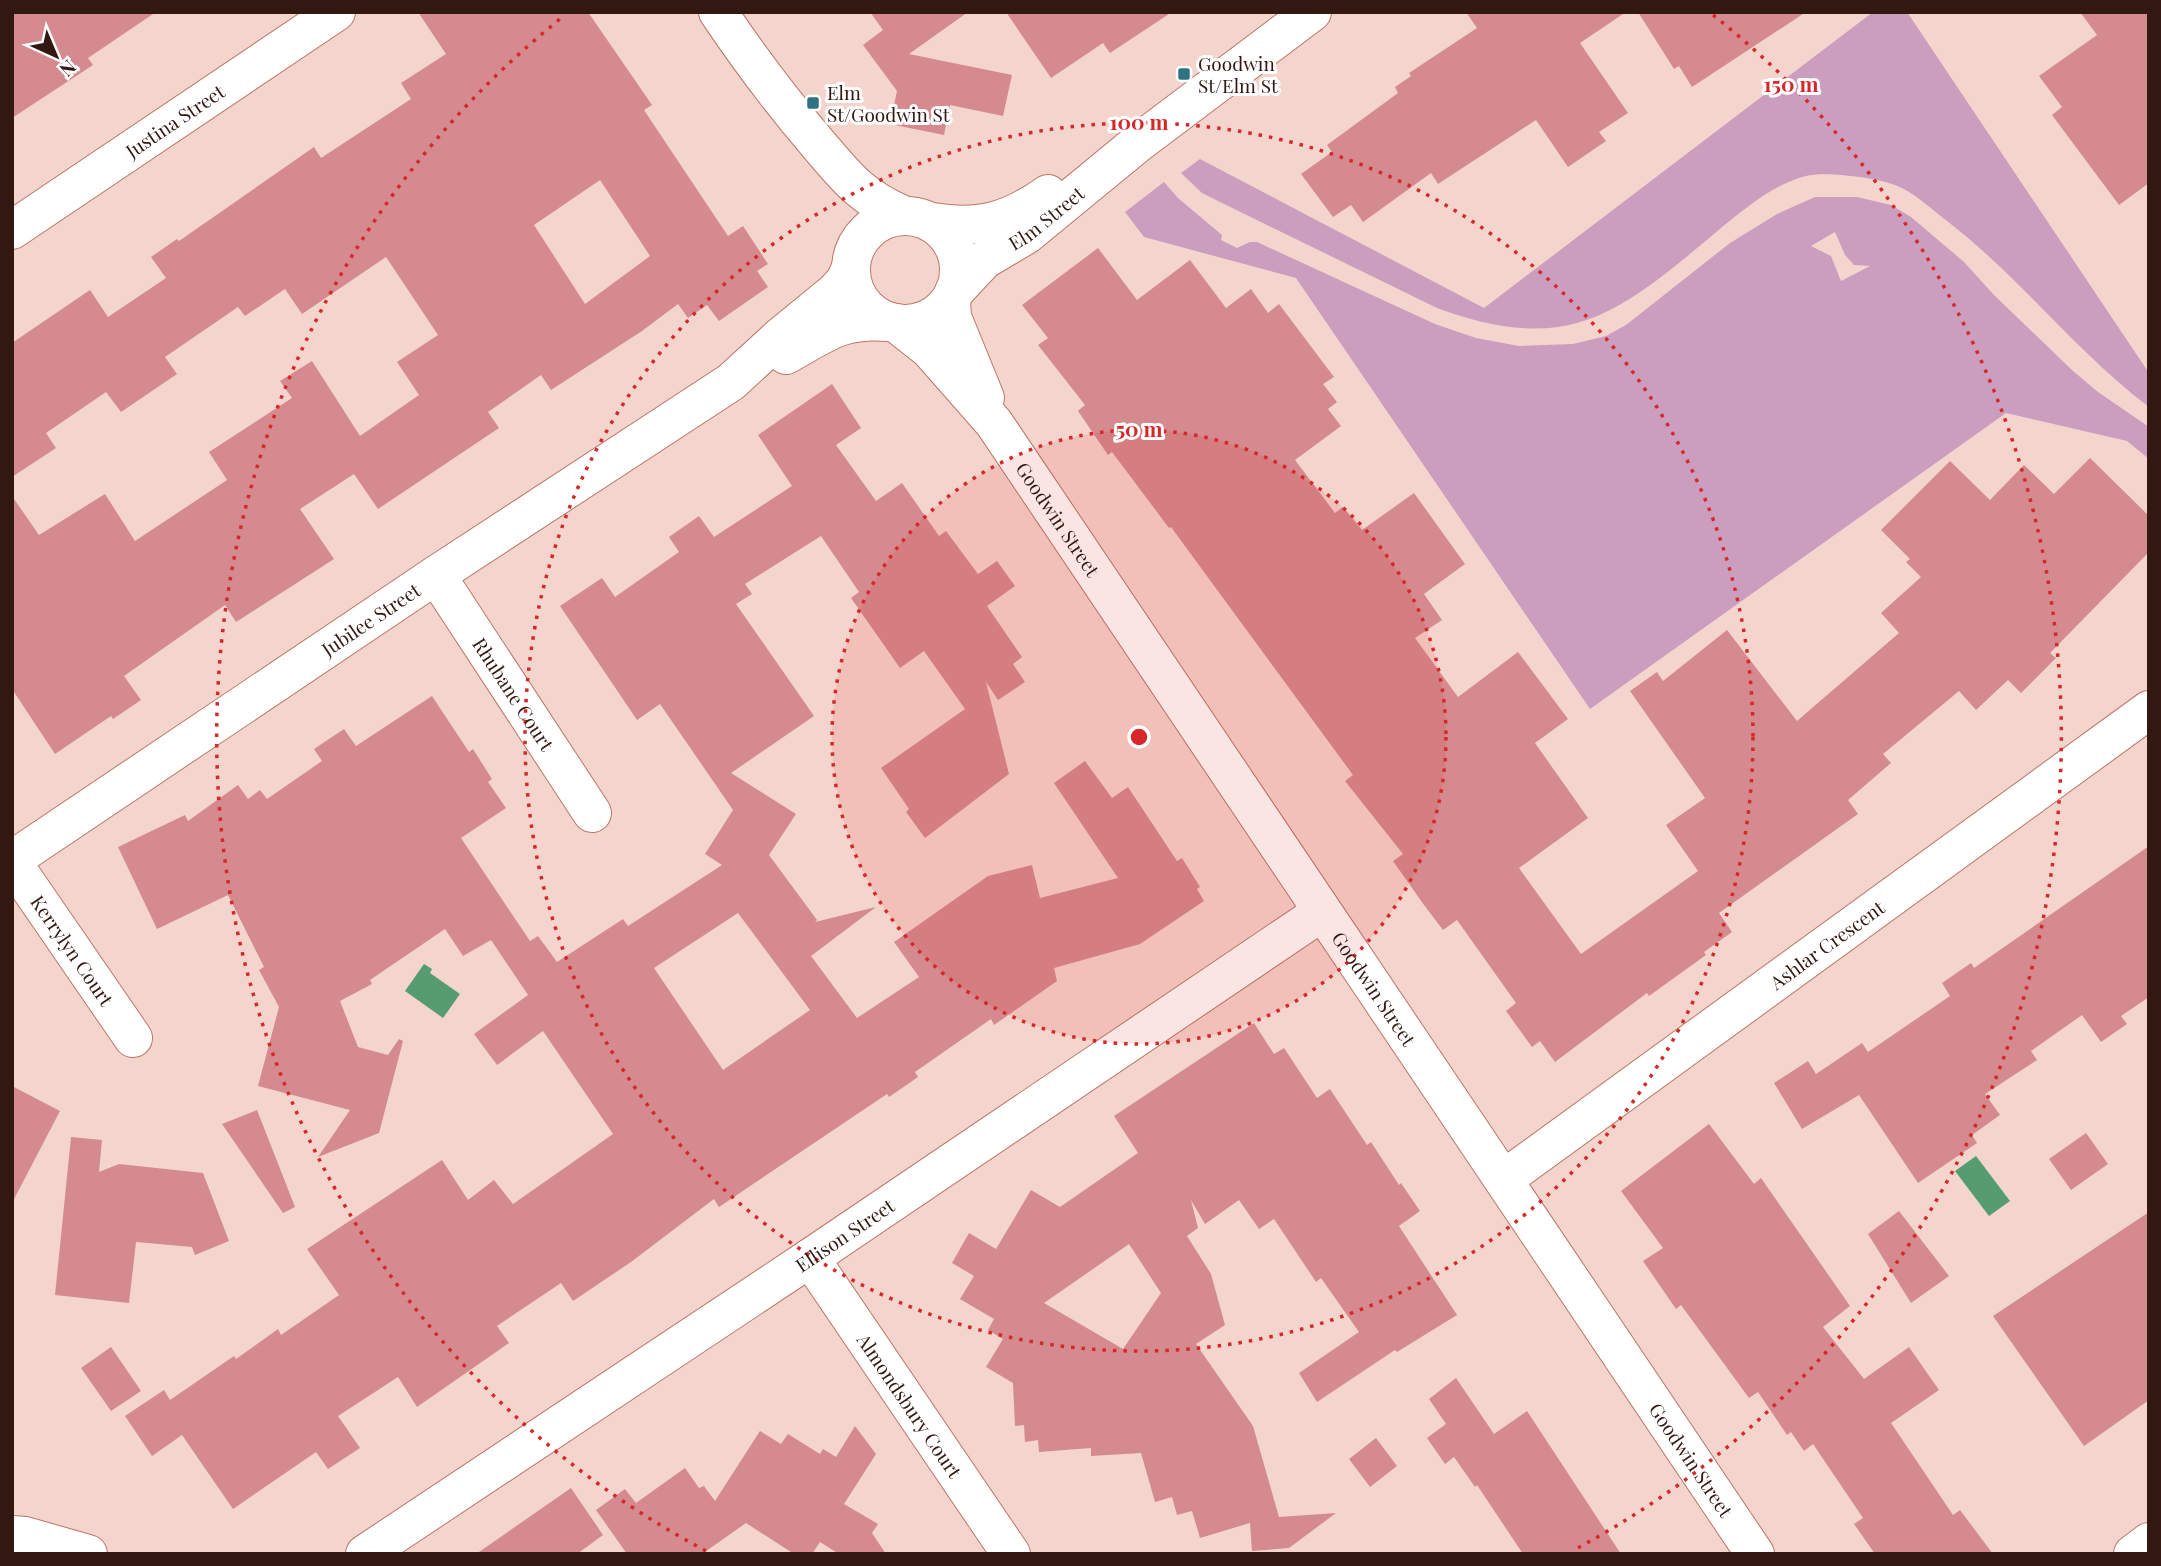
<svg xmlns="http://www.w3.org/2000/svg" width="2161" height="1566" font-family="'Playfair Display',serif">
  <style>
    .green { fill: #cb9ebf; fill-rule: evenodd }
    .water { fill: #559c71 }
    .building { fill: #d58a8f; fill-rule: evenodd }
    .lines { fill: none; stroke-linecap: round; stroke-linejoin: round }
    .minor-casing { stroke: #bc7765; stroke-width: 40 }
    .minor { stroke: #fff; stroke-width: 38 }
    .ring { fill: none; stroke: #d62828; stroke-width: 3.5; stroke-dasharray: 3.5 7 }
    .poi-dot { fill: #2f7382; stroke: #fefefe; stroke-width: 2.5 }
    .labels { text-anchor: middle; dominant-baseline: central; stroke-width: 6; stroke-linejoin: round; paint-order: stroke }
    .poi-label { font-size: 19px; fill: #331811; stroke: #fefefe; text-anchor: start }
    .street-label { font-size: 19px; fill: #331811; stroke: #fefefe }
    .centre { fill: #d62828; stroke: #fefefe; stroke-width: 3.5 }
    .ring-label { font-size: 21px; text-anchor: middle; font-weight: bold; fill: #d62828; stroke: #fefefe; stroke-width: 6; stroke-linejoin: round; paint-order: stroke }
  </style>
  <rect width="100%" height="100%" fill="#f4d5cd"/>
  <!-- green -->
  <g class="green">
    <path d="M1873,12H1907L2149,373V407C2076,352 2020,277 1947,221C1931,209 1914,192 1895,185C1876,178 1826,171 1806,176C1774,184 1747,207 1721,228C1680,262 1629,309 1577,323C1531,336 1480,324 1437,308L1218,201L1202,193L1181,173L1200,159L1484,308Z"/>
    <path d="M1164,182L1178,198L1222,235L1221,240L1237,248L1250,242H1257L1435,324L1476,338L1519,346L1573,344L1606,336L1626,325L1730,243L1777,214L1815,197H1857L1891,205L1911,217L1964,262L1994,295L2073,371L2098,392L2149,427V459L2127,441L2006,413L1590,709L1296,278L1144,237L1125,212ZM1835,232L1845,255L1854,265L1870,266L1841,281L1831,256L1811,246Z"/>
  </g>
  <!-- water -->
  <g class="water">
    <polygon points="424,964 432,969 430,973 460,994 443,1018 405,991"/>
    <polygon points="1976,1156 2010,1201 1989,1216 1955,1171"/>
  </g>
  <!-- building -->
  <g class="building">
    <polygon points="12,12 156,12 88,58 93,65 12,118"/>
    <path d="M418,12H588L652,105L644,110L728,236L743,226L768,264L757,271L768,287L719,321L707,305L688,318L678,304L642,331L551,390L541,375L488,412L499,428L378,509L354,474L300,509L334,559L236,622L225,605L124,676L141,700L113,719L111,716L55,754L12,689V496L39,535L105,494L135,541L227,480L209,452L292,398L280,381L312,361L360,436L419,395L397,362L438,335L386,257L302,314L285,289L245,316L238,307L165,357L177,374L121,412L106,392L46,433L56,448L12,477V343L90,290L108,317L166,278L151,257L177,239L179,241L314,147L321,158L411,99L401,83L446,54ZM600,180L650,256L585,304L534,225Z"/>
    <polygon points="870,12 968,12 909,54 1012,75 1003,116 950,105 944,135 890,124 897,91 863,45 883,30"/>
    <polygon points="1006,12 1172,12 1110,53 1103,43 1051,78"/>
    <polygon points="1466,12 1626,12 1580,43 1628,113 1599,132 1606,141 1568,167 1536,120 1438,184 1431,173 1363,222 1351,205 1333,217 1301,174 1332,152 1327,145 1398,93 1395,87 1411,76 1409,73 1477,28"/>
    <polygon points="1638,12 1806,12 1692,87 1679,66 1674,69"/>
    <polygon points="2080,12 2149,12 2149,183 2119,205 2052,115 2062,107 2039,76 2097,35"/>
    <polygon points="1098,248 1137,300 1190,260 1226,308 1251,289 1268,313 1279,304 1334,377 1323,384 1337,402 1328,409 1341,426 1295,460 1335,513 1343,507 1362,530 1414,493 1465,564 1424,594 1442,620 1415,638 1458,697 1518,652 1568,719 1535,743 1588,818 1519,868 1581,954 1698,871 1666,825 1705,798 1630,691 1657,672 1663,681 1727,630 1797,721 1899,633 1881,613 1921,577 1906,562 1910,559 1881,530 1950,461 1990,500 2024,465 2054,494 2090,458 2149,516 2149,552 2050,653 2056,658 2021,693 2008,680 1976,710 1959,691 1883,754 1891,763 1848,800 1858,814 1719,913 1732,932 1704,952 1706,955 1649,996 1647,993 1555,1062 1540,1041 1532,1047 1506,1011 1516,1003 1457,920 1443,930 1424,905 1393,861 1403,854 1345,781 1353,775 1171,527 1169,528 1112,452 1108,455 1078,411 1085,405 1038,345 1048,338 1022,305"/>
    <path d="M832,384L861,428L836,445L876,501L902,483L939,536L946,531L978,574L997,561L1015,586L987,606L1022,657L1013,664L1025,682L998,700L986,682L1009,774L925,838L906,812L909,809L881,768L965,709L924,651L900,668L851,598L859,592L821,536L745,584L752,594L736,604L814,716L731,773L796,814L769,855L817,920L815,922L876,907L811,956L857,1018L919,977L894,942L988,876L1032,865L1040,898L1118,878L1054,783L1085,761L1112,798L1128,787L1177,861L1182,858L1200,887L1197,889L1204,901L1140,944L1054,968L1057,981L994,1025L991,1019L915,1072L918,1077L889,1097L887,1094L719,1207L714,1199L631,1262L573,1301L561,1283L497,1326L509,1343L417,1407L398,1377L338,1416L360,1448L328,1469L316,1452L233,1509L182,1435L152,1456L125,1416L164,1390L170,1400L234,1356L236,1359L278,1329L281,1335L339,1295L307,1249L442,1160L468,1200L494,1180L513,1204L613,1134L543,1031L497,1065L474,1034L528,995L491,940L463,956L445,929L370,980L372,984L340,1001L358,1047L388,1055L399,1039L403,1041L379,1133L318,1157L350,1110L258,1086L279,1007L259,970L264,967L228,895L157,929L118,847L185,815L188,821L238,785L248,799L260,790L267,799L322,761L314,749L344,729L356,746L432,696L469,752L473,749L492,779L488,782L506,808L461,838L530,941L538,936L557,962L623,919L628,926L722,865L705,854L733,810L660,704L637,720L560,606L602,578L615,597L679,552L669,537L699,516L714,537L792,486L758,435ZM738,913L810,1010L723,1070L654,968Z"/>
    <polygon points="2149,846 2149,997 2121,1016 2127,1024 2101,1042 2082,1015 2031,1051 2037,1060 1985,1094 2000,1115 1972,1135 1977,1143 1918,1183 1859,1095 1802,1129 1774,1083 1808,1061 1816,1074 1862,1043 1868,1052 1950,996 1942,983 1971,963 1974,968"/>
    <path d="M1254,1023L1274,1054L1284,1048L1317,1098L1330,1089L1367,1145L1371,1142L1399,1185L1401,1183L1420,1211L1399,1226L1457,1315L1397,1352L1395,1350L1317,1402L1299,1373L1359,1332L1321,1278L1316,1282L1274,1219L1259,1229L1239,1200L1205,1224L1191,1200L1198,1228L1187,1236L1211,1274L1225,1325L1196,1344L1253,1426L1279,1517L1336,1513L1289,1548L1252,1551L1250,1523L1200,1538L1192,1511L1177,1515L1172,1497L1155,1502L1141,1453L1091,1456V1448L1039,1452L1038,1440L1025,1442L1024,1425L1015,1426L1013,1383L986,1367L1003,1339L988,1330L994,1319L960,1299L974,1276L952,1263L969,1233L996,1249L1031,1190L1060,1207L1138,1153L1114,1116ZM1129,1244L1161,1293L1123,1349L1044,1303Z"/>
    <polygon points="12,1086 60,1111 12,1203"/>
    <polygon points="257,1110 295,1207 283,1213 222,1124"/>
    <polygon points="1709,1124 1754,1184 1761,1178 1850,1306 1823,1327 1864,1379 1909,1347 1939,1390 1891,1423 1953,1515 1960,1510 1993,1554 1875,1554 1854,1524 1863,1518 1813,1444 1804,1451 1791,1432 1787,1435 1758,1392 1749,1398 1681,1305 1676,1309 1643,1261 1663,1248 1621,1191"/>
    <polygon points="2086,1133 2108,1164 2071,1190 2049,1159"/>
    <polygon points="71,1137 102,1140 99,1172 119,1164 203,1173 229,1241 195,1255 192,1247 136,1242 129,1303 55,1295"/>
    <polygon points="1899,1211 1949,1276 1911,1303 1868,1234"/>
    <polygon points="2149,1212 2149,1400 2084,1446 1993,1316"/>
    <polygon points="111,1347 141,1391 111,1411 81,1368"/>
    <polygon points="1456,1378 1494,1434 1527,1411 1621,1554 1523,1554 1477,1485 1475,1487 1454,1457 1445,1464 1427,1438 1446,1424 1429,1399"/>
    <polygon points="855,1426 876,1454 844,1504 878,1524 872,1533 886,1554 839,1554 820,1542 812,1554 794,1554 746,1523 702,1554 627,1554 596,1510 625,1489 636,1503 685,1468 699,1488 704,1486 715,1501 760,1431 781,1444 788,1434 820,1454 823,1449 836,1457"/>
    <polygon points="1376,1438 1397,1466 1370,1487 1349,1459"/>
    <polygon points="571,1488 603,1535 577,1554 476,1554"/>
  </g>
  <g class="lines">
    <defs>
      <g id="minor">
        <path d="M718,12C749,58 782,102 818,144C847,178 861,197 903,215"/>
        <circle cx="905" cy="270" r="54"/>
        <path d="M932,222C979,230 1010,221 1048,194"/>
        <path id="s1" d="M12,230L336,12"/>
        <path id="s2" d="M954,292L984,260L1026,235L1138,143L1312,12"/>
        <polyline points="951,299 952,317 985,398"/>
        <path id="s3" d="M896,323L929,349L994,423L1755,1554"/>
        <path d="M786,355C826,333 841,318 889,322"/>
        <path id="s4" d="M436,575L592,813"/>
        <path id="s5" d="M12,860L436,575L731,382L780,337L835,292L845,281L851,268"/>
        <path id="s6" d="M12,862L133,1038"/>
        <path id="s7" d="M1504,1179L2149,710"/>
        <path id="s8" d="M810,1258L1011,1554"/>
        <polyline points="12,1535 25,1536 88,1554"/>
        <path id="s9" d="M365,1554L810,1258L1322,912"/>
        <polyline points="2133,1554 2149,1542"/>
      </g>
    </defs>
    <!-- minor casing -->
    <use href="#minor" class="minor-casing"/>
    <!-- minor -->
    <use href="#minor" class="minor"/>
  </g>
  <!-- distance rings -->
  <circle cx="1139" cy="737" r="307" fill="#d62828" fill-opacity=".12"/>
  <g class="ring">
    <circle cx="1139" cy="737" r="307"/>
    <circle cx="1139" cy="737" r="614"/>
    <path d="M706 1551A922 922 0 0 1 565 15M1713 15A922 922 0 0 1 1572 1551"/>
  </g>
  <!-- markers -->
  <g class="poi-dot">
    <rect x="1177" y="67" width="14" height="14" rx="3.5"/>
    <rect x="806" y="96" width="14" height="14" rx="3.5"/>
  </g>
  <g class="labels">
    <!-- poi labels -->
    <g class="poi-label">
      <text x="1198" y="63">Goodwin<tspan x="1198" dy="22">St/Elm St</tspan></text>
      <text x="827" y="92">Elm<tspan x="827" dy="22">St/Goodwin St</tspan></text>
    </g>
    <!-- street labels -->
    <g class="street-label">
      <text stroke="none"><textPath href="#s1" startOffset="196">Justina Street</textPath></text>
      <text stroke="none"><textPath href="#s2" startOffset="119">Elm Street</textPath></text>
      <text stroke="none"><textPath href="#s3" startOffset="256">Goodwin Street</textPath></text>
      <text stroke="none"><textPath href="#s5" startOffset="432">Jubilee Street</textPath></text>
      <text stroke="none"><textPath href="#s4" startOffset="142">Rhubane Court</textPath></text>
      <text stroke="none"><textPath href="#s7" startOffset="399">Ashlar Crescent</textPath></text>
      <text stroke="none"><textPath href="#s6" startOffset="107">Kerrylyn Court</textPath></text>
      <text stroke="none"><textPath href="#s3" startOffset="822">Goodwin Street</textPath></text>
      <text stroke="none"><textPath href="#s9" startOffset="576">Ellison Street</textPath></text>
      <text stroke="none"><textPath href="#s8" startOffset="178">Almondsbury Court</textPath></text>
      <text stroke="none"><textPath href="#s3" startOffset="1390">Goodwin Street</textPath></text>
    </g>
  </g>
  <circle cx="1139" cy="737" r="10" class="centre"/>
  <g class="ring-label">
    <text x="1791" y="92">150 m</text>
    <text x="1139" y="130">100 m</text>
    <text x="1139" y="437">50 m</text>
  </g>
  <!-- border -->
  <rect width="2161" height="1566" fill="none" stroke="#331811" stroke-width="28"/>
  <!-- north arrow -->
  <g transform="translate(56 56) rotate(136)" stroke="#fefefe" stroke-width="5" paint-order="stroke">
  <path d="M0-5L12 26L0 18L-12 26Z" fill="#331811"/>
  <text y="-10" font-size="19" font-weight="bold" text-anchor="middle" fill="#331811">N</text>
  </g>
</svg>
